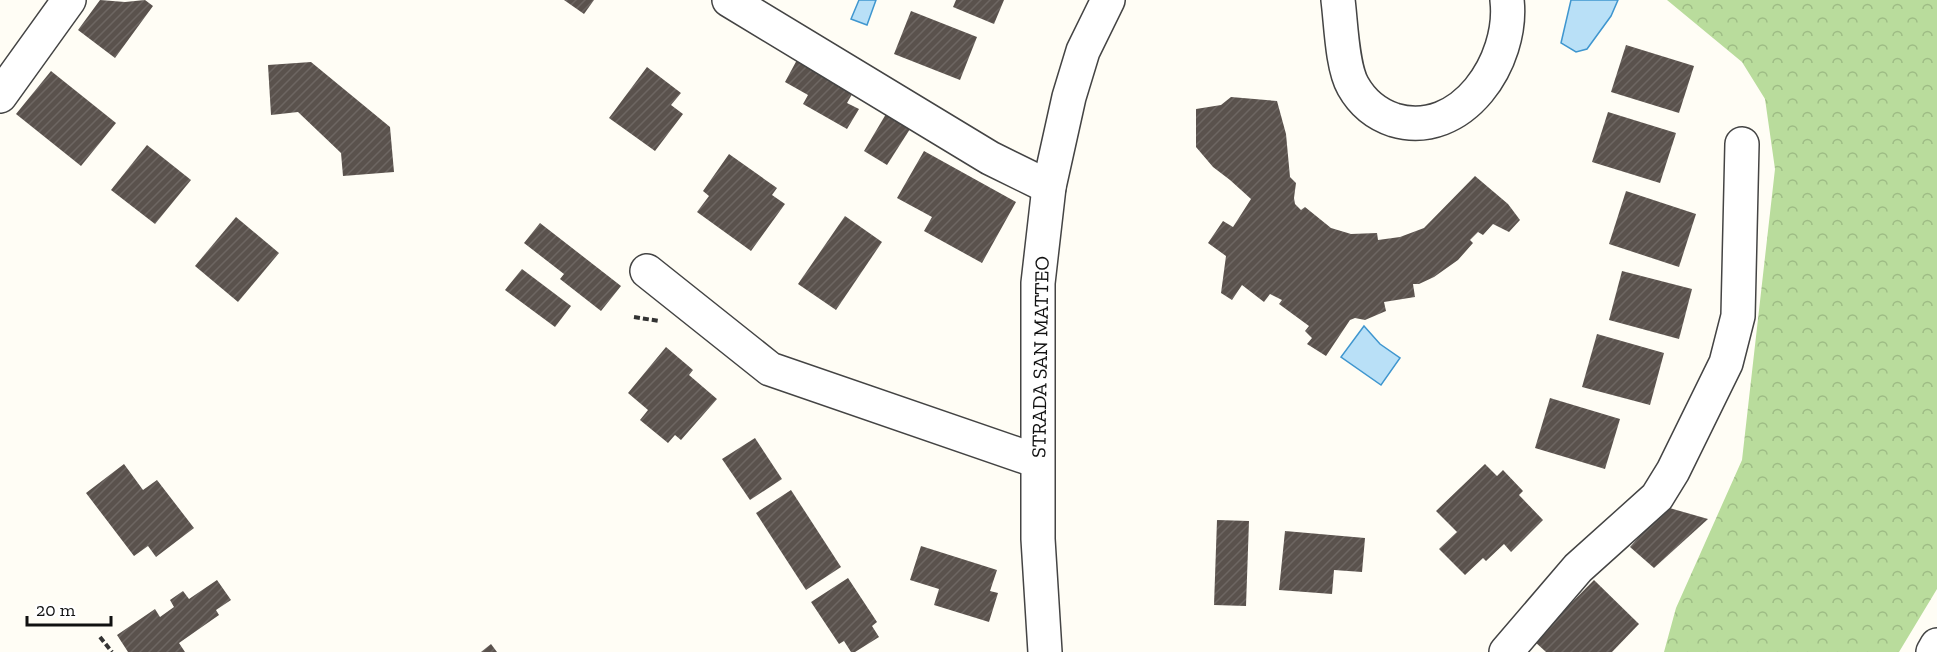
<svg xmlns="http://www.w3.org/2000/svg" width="1937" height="652" font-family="'Zilla Slab',serif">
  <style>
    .forest { fill: url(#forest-crowns) }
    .water { fill: #b9e0f7; stroke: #3f96cf; stroke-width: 1.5 }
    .building { fill: url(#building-hatch) }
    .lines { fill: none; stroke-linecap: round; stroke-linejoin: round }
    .minor-casing { stroke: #444; stroke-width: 36 }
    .path { stroke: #333; stroke-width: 4; stroke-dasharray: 6 3; stroke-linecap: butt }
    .minor { stroke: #fff; stroke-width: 33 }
    .labels { text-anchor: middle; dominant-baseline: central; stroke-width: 6; stroke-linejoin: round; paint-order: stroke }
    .street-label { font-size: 20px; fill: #111; stroke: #fff }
  </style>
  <defs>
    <pattern id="forest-crowns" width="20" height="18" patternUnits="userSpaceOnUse" patternTransform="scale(1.5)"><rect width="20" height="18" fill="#b9dc9c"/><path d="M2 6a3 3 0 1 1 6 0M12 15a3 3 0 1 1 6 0" fill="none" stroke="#9ebc85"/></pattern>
    <pattern id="building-hatch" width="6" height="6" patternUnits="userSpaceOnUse" patternTransform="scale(1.5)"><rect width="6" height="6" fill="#5a524d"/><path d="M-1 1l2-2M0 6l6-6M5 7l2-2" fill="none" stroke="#6d6662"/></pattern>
  </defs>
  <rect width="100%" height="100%" fill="#fffdf5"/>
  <!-- forest -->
  <polygon class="forest" points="1667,0 1937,0 1937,589 1899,652 1664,652 1676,608 1742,460 1775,169 1765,99 1742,62"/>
  <!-- water -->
  <g class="water">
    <polygon points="859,0 876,0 867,25 851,19"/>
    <polygon points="1571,0 1618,0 1611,16 1587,49 1576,52 1561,43"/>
    <polygon points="1364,326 1380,344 1400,358 1381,385 1341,357"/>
  </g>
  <!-- building -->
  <g class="building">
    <polygon points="100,0 125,2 145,0 153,6 115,58 78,30"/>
    <polygon points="564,0 594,0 584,14"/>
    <polygon points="956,0 1004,0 994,24 953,7"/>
    <polygon points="911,11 977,37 960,80 894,54"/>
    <polygon points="1626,45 1694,66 1679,113 1611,92"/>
    <polygon points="798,58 855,89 847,103 859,109 847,129 803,104 808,95 785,82"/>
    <polygon points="311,62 390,127 394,172 343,176 341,153 298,112 271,115 268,65"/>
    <polygon points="647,67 681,93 671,105 683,114 655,151 609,118"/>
    <polygon points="51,71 116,123 81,166 16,114"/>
    <polygon points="1231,97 1277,101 1286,134 1290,177 1296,183 1294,198 1295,204 1301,210 1305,207 1331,228 1351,234 1377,233 1378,240 1400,237 1424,228 1475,176 1508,204 1520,220 1509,232 1493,224 1483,235 1478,232 1470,240 1473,243 1458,260 1434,277 1419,284 1413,284 1415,297 1384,302 1386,311 1365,320 1355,318 1350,320 1326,356 1307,344 1312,338 1305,331 1309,326 1279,304 1282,300 1270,294 1264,302 1242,285 1232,300 1221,293 1226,256 1208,243 1223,221 1233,227 1251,199 1230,180 1213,167 1196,147 1196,109 1221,105"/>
    <polygon points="1608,112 1676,133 1660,183 1592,162"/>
    <polygon points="886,114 910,129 887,165 864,151"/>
    <polygon points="147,145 191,180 155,224 111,190"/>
    <polygon points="924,151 1016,202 982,263 924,231 932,217 897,198"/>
    <polygon points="729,154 777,188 772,195 785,204 751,251 697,212 709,196 703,191"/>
    <polygon points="1626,191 1696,214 1679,267 1609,244"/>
    <polygon points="845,216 882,242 836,310 798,284"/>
    <polygon points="236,217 279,253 238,302 195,266"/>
    <polygon points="540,223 621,286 601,311 560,279 564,274 524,243"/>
    <polygon points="522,269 571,306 555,327 505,290"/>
    <polygon points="1622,271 1692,289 1679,339 1609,320"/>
    <polygon points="1597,334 1664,353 1650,405 1582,387"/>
    <polygon points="666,347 693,370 689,375 717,399 681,440 675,435 668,443 640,420 648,410 628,393"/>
    <polygon points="1550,398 1620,419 1605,469 1535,448"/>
    <polygon points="755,438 782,479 750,500 722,459"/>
    <polygon points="124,464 143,490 157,480 194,528 156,557 148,546 134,556 86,493"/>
    <polygon points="1485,464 1497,476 1503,470 1523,491 1519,495 1543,520 1511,552 1504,544 1486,561 1483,558 1465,575 1439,549 1457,532 1436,511"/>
    <polygon points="791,490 841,567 806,590 756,513"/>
    <polygon points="1666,507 1708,519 1654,568 1630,547"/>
    <polygon points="1217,520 1249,521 1246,606 1214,605"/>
    <polygon points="1285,531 1365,538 1362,572 1334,570 1332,594 1279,590"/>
    <polygon points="921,546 997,570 990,591 998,593 989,622 934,605 939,589 910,580"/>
    <polygon points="848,578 877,622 872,626 879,637 855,652 851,652 844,641 839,644 811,602"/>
    <polygon points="217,580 231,600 216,610 219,615 179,643 185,652 128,652 117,635 155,609 160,617 174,607 170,600 183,591 189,599"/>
    <polygon points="1594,580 1639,624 1612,652 1546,652 1534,641"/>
    <polygon points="491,644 497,652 481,652"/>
  </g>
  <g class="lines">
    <defs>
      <g id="minor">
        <polyline points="729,0 990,158 1049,187"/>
        <path d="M1338,0C1341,23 1342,67 1353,86C1362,102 1376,114 1394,120C1462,140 1514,61 1507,0"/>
        <polyline points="0,96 69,0"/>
        <polyline points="647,271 770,369 1037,461"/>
        <polyline points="1045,652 1038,539 1038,283 1049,187 1069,97 1083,51 1108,0"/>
        <polyline points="1506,652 1578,568 1657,497 1673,471 1726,363 1738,316 1742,144"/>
        <polyline points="1933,652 1937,645"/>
      </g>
    </defs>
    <!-- minor casing -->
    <use href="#minor" class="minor-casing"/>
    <!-- path -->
    <g class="path">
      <polyline points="634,317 659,321"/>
      <polyline points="100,637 112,652"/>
    </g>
    <!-- minor -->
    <use href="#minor" class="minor"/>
  </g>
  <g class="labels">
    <!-- street labels -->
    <g class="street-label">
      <text transform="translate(1040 357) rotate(-89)">STRADA SAN MATTEO</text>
    </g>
  </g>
  <!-- scale -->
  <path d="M27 616v9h84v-9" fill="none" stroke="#111111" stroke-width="3"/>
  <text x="36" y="616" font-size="18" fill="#111111" stroke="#ffffff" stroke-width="4.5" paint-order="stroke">20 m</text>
</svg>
